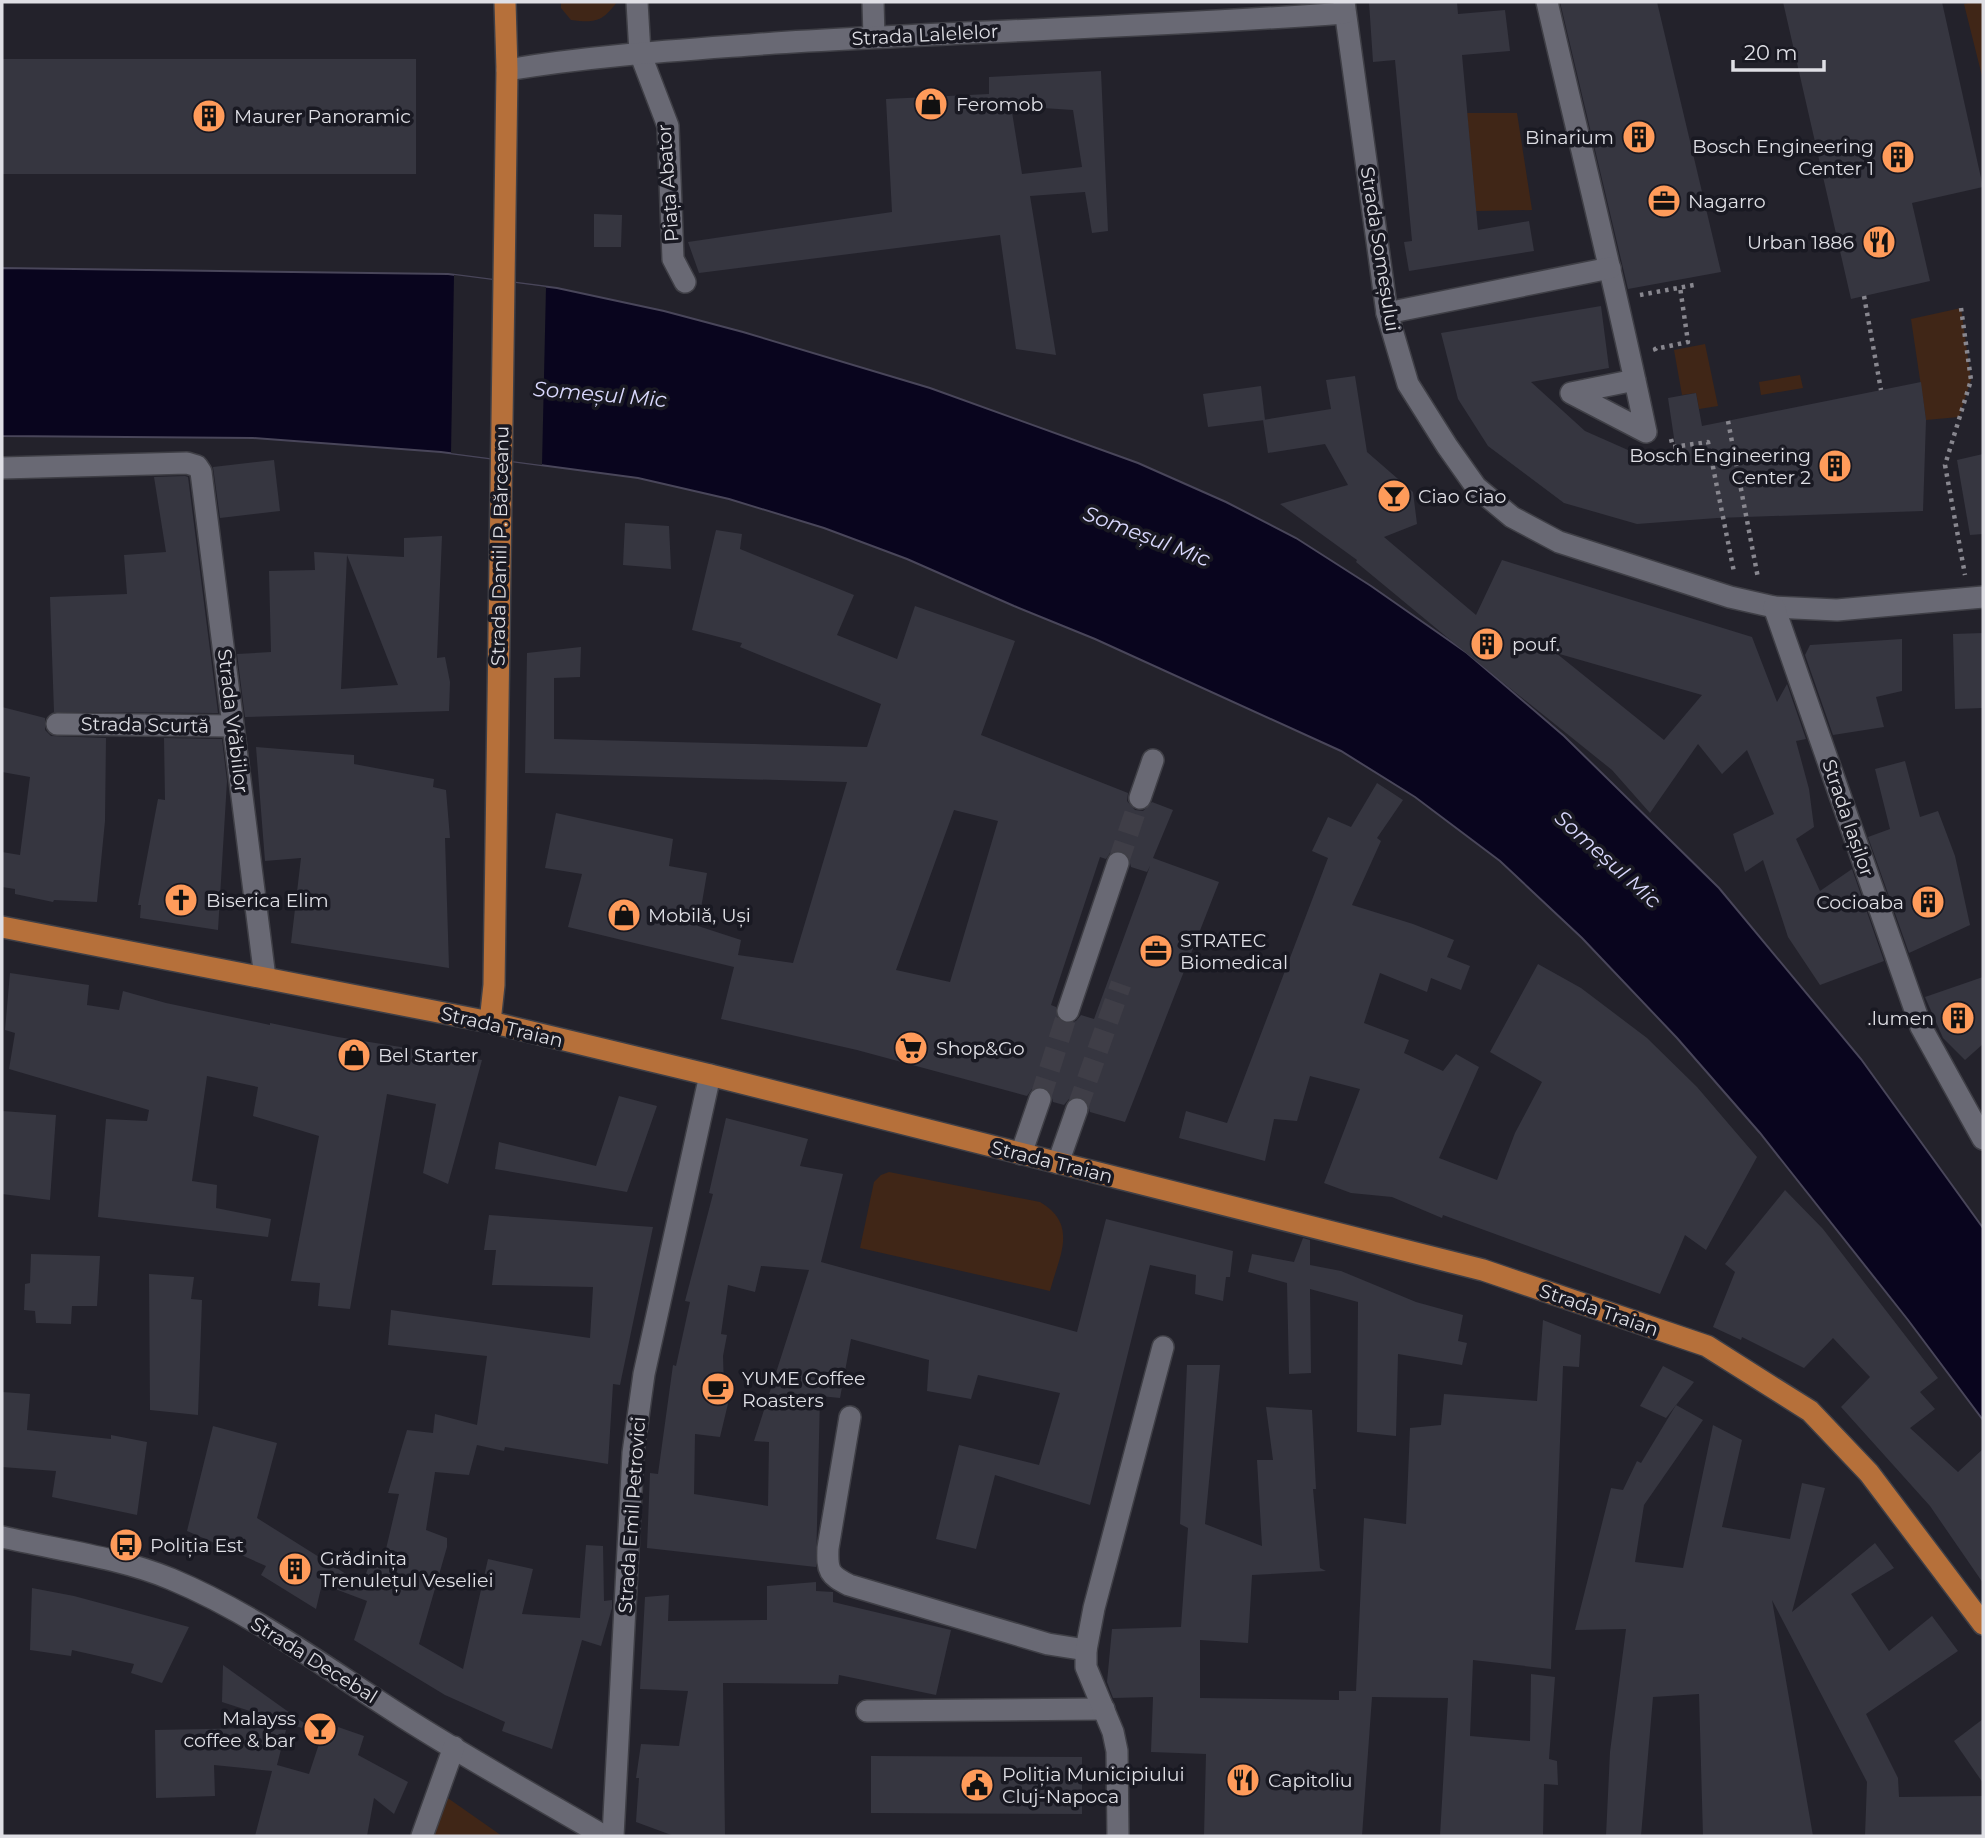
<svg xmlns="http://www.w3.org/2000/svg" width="1985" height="1838" font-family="Montserrat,sans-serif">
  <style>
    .green { fill: #402617 }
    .water { fill: #09051e; stroke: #49465a; stroke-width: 2 }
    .pier { fill: #23222b }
    .building { fill: #363640; fill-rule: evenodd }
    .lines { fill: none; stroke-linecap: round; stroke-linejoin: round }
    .minor-tunnel { stroke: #3f3e47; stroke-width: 21; stroke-dasharray: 21 10; stroke-linecap: butt }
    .minor-casing { stroke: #3f3f46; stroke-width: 24 }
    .major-casing { stroke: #3f3f46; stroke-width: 24 }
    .path { stroke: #88878f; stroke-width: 4.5; stroke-dasharray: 3.5 5; stroke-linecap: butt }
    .minor { stroke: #696974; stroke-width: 21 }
    .major { stroke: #b6703a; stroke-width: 21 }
    .labels { text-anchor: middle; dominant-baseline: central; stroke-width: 7; stroke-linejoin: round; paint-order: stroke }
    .street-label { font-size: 19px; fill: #dfdfe5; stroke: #191922 }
    .poi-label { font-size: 19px; fill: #dfdfe5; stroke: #191922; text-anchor: start }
    .water-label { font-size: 21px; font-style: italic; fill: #dad9fe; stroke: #191922 }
  </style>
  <rect width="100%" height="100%" fill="#23222b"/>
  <!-- green -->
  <g class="green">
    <path d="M561,2H617C602,22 595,23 571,20L561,8Z"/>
    <polygon points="1972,2 1983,2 1983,80 1964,4"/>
    <polygon points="1467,113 1517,113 1532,210 1476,211"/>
    <polygon points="1961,308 1971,380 1959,417 1926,420 1911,319"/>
    <polygon points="1705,344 1718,406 1699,409 1696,393 1682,395 1674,350"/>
    <polygon points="1800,375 1803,388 1761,395 1759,382"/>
    <path d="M889,1172L1040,1202C1079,1225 1059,1256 1050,1291L860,1248L874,1182L881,1175Z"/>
    <polygon points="442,1794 502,1836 430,1836"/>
  </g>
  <!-- water -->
  <polygon class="water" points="2,268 448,274 557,288 664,311 743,332 930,388 1138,463 1226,502 1296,538 1371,586 1467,653 1564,736 1719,888 1861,1059 1983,1228 1983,1420 1908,1320 1760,1133 1677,1038 1582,938 1500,861 1415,797 1341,751 1095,639 1014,606 907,559 824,528 729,499 638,478 441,452 253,438 2,436"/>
  <!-- pier -->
  <polygon class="pier" points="454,275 546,287 542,465 451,453"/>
  <!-- building -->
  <g class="building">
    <polygon points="1369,2 1457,2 1458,14 1505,10 1510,51 1462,55 1478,230 1529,221 1534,251 1409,271 1404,242 1412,241 1395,60 1373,62"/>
    <polygon points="1560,2 1657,2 1721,272 1628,289"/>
    <polygon points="1783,2 1942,2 1983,187 1912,203 1930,281 1851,299"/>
    <rect x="2" y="59" width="414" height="115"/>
    <path d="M1101,71L1108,231L1092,233L1085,192L1030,196L1056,355L1016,349L1000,235L699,273L688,242L892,212L886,99L989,94V77ZM1011,106L1073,110L1082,167L1022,174Z"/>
    <polygon points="594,214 622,215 621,247 594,247"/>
    <polygon points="1601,306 1609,368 1531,382 1585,431 1637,454 1676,451 1668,398 1696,393 1702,426 1921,382 1926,420 1923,511 1717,518 1637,524 1564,503 1488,446 1458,399 1441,333"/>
    <path d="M1355,376L1367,452L1413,492L1417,524L1384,537L1476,615L1502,560L1752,637L1777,702L1787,684L1806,739L1796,741L1809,789L1814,827L1796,839L1820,891L1852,869L1884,961L1820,985L1788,937L1763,860L1745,872L1733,834L1774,814L1747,750L1722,774L1698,744L1650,813L1612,770L1460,648L1356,562L1357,560L1280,504L1348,485L1325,444L1268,453L1263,420L1331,409L1326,380ZM1556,653L1702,695L1664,740Z"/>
    <polygon points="1261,386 1265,420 1208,427 1203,394"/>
    <polygon points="1983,454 1983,534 1970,535 1957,460"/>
    <polygon points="274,460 280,511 220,518 213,467"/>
    <polygon points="185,476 188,477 218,713 54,712 50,597 127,594 124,555 166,552 154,477"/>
    <polygon points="625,523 669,526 671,569 623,565"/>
    <path d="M716,530L742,534L740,549L854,595L837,635L897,659L915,606L1015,641L981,735L1128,793L1127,801L1135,810L1143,811L1152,802L1173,810L1153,858L1219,882L1125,1122L1090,1112L1087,1101L1081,1096L1069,1099L1064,1105L1053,1102L1050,1091L1044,1086L1032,1089L1027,1096L857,1050L721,1019L734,967L568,927L582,874L545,868L556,813L673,839L669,866L707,873L698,926L741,940L738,955L793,963L847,782L525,773L527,653L581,647L580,677L554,678V739L867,747L881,704L740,647L742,643L692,630ZM954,810L998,821L950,982L896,970ZM1116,850L1128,855L1131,867L1147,872L1150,866L1094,1019L1081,1015L1076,1021L1064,1024L1058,1019L1056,1007L1051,1005L1100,857L1106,859L1110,853Z"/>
    <path d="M442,536L437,658L445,657L450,682L449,711L245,717L237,654L271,652L269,571L315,570L314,552L404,557V538ZM347,555L398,685L341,689Z"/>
    <polygon points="1983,633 1983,708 1955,709 1953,634"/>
    <polygon points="1902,639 1902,691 1876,697 1884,727 1833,735 1805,655 1810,645"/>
    <polygon points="2,707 45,718 45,730 51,736 106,738 105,821 97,902 54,900 53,902 15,894 15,889 2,887 2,852 20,855 30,777 2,772"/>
    <polygon points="164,738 222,739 227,781 218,930 140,918 141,905 138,905 158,799 165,800"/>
    <polygon points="256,747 354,755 354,764 434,779 433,787 446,790 450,838 445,838 449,968 291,943 301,858 265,861"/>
    <polygon points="1905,761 1920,817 1938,811 1955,856 1970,925 1909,953 1868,837 1890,829 1875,769"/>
    <polygon points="1377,783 1403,800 1377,838 1381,841 1352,905 1413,924 1454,940 1447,957 1470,966 1461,990 1431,978 1427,992 1380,973 1364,1023 1409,1040 1404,1053 1443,1071 1456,1054 1479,1067 1439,1158 1497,1180 1515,1133 1542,1082 1490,1052 1538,964 1581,988 1647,1038 1697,1087 1757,1157 1706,1250 1685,1235 1660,1294 1443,1215 1442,1218 1392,1197 1351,1193 1324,1183 1360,1089 1310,1076 1297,1121 1274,1119 1265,1161 1179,1138 1186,1111 1227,1123 1328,858 1312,851 1328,817 1351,827"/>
    <polygon points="10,973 89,985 87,1005 119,1010 123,991 166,1003 270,1025 270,1023 338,1037 482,1060 448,1184 423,1173 436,1104 387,1094 350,1309 318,1306 320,1283 291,1281 319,1136 253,1116 258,1087 207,1076 192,1181 217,1185 216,1208 271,1219 268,1237 98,1217 106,1119 147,1121 149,1110 9,1069 15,1033 5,1030"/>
    <polygon points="1983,977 1983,1044 1965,1060 1943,1038 1925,997"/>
    <polygon points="619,1096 657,1106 627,1192 495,1169 499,1142 596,1166"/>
    <polygon points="2,1111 56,1115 50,1200 2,1194"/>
    <path d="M726,1118L808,1139L800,1166L843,1174L821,1262L1077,1332L1106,1219L1233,1251L1230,1277H1226L1223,1301L1195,1294L1196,1275L1150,1265L1090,1505L995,1475L976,1549L936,1539L959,1445L1039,1465L1060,1393L978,1375L971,1399L927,1391L929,1360L851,1339L840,1398L820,1396L816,1567L647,1548L650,1473L658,1474L673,1365L676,1366L690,1302L685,1301L713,1194L709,1193ZM761,1266L809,1270L754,1441L769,1442L768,1506L694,1494L695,1434L720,1437L732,1387L724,1388L723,1356L727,1335L721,1334L728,1285L755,1292Z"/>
    <polygon points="1785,1190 1823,1229 1938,1378 1920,1392 1935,1409 1910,1428 1958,1472 1983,1449 1983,1583 1930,1506 1841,1407 1870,1377 1833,1338 1804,1368 1742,1337 1741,1340 1713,1327 1735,1272 1725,1264"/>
    <polygon points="489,1215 653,1227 620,1385 613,1384 608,1464 505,1447 504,1451 477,1445 469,1475 435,1472 426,1530 447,1538 447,1547 419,1644 463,1669 488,1559 533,1569 522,1614 580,1618 586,1545 603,1546 604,1601 612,1600 612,1608 601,1646 582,1640 552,1749 502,1731 505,1722 445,1695 354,1640 367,1601 322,1584 316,1609 261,1575 266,1566 228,1549 228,1543 226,1548 187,1531 213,1426 277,1443 257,1518 362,1584 370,1563 382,1566 399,1494 388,1493 407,1430 433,1433 435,1414 477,1425 487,1356 388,1345 391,1310 590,1338 593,1287 492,1285 496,1250 484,1250"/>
    <polygon points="1303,1238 1310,1240 1310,1265 1341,1271 1416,1302 1463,1315 1458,1341 1467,1343 1462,1365 1398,1354 1396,1436 1357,1432 1358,1302 1310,1289 1311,1373 1289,1374 1287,1283 1248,1272 1252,1254 1294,1262"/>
    <polygon points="31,1254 100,1256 97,1306 72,1306 71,1324 36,1323 35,1311 24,1310 25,1284 30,1283"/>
    <polygon points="149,1274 194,1277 191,1299 202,1300 198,1415 150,1410"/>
    <polygon points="1543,1320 1581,1335 1579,1367 1563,1366 1551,1669 1473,1660 1470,1736 1530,1741 1531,1674 1555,1677 1549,1759 1557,1761 1558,1785 1544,1784 1543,1836 1440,1836 1448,1698 1372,1697 1362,1836 1204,1836 1206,1754 1151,1752 1153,1697 1113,1698 1107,1682 1112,1629 1181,1627 1188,1528 1180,1524 1187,1365 1220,1365 1205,1524 1262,1546 1257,1460 1273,1460 1266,1407 1312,1410 1316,1489 1313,1489 1320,1568 1326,1571 1252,1575 1248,1643 1200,1640 1200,1698 1339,1700 1339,1691 1356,1691 1364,1518 1406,1524 1410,1428 1441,1425 1444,1394 1537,1401"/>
    <polygon points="1663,1366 1694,1382 1666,1418 1640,1406"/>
    <polygon points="2,1392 30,1394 27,1430 111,1439 111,1435 147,1442 137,1515 52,1497 56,1471 2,1467"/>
    <polygon points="1676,1405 1703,1420 1644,1505 1635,1562 1683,1568 1713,1425 1742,1440 1722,1527 1790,1539 1802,1483 1825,1488 1792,1612 1875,1543 1894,1568 1851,1594 1889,1651 1932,1616 1958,1651 1866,1714 1898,1778 1899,1797 1983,1796 1983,1836 1865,1836 1867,1782 1772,1600 1813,1836 1703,1836 1699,1694 1653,1697 1641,1836 1606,1836 1610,1752 1626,1629 1575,1630 1611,1488 1623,1490 1637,1461 1641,1463"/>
    <polygon points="816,1582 816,1591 833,1592 833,1602 951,1630 936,1695 839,1675 838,1684 723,1683 725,1836 674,1836 636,1822 639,1778 636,1778 641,1744 679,1746 688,1691 640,1689 645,1597 669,1595 668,1621 767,1620 767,1586"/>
    <polygon points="32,1588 74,1596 189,1627 162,1683 131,1673 134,1664 72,1650 71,1656 30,1650"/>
    <polygon points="223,1665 304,1723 302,1728 222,1702"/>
    <polygon points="1983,1719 1983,1783 1954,1741"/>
    <polygon points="338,1727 364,1736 358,1755 408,1782 394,1814 374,1798 367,1836 255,1836 272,1771 214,1765 215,1796 156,1798 155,1730 260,1728 286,1730 277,1765 309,1774 323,1732 337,1733"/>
    <polygon points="871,1756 1082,1757 1082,1814 871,1813"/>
  </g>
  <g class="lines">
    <!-- minor-tunnel -->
    <g class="minor-tunnel">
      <polyline points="1118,863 1140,798"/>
      <polyline points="1040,1099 1068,1011"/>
      <polyline points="1077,1109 1121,984"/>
    </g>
    <defs>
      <g id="minor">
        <polyline points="637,2 640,53 668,126 673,259 685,282"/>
        <polyline points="873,2 874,37"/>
        <polyline points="1344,2 1387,313 1408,384 1447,446 1476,487 1512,517 1559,542 1730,597 1774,607 1837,610 1983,597"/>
        <path d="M1547,2C1580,145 1616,288 1646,432L1571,393L1635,380"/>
        <path d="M507,70C596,55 685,50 775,43C965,31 1155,27 1345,13"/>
        <polyline points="1387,313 1610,268"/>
        <polyline points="2,468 187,463 197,466 201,472 265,978"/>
        <polyline points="1774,607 1921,1027 1983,1139"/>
        <polyline points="57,724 233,726"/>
        <polyline points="1140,798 1153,760"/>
        <polyline points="1068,1011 1118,863"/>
        <polyline points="1021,1154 1040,1099"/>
        <polyline points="1058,1163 1077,1109"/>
        <path d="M850,1417L828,1548C827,1571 829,1575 849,1585L1048,1644L1086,1650"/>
        <path d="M2,1537C58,1550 118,1557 171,1579C255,1614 327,1669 403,1717C469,1759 537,1797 604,1836"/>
        <polyline points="867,1711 1104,1709"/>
        <polyline points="422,1836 454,1747"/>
        <polyline points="613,1836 633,1453 644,1374 710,1075"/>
        <polyline points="1118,1836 1117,1751 1113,1732 1086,1667 1086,1650 1094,1608 1163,1347"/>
      </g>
      <g id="major">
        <polyline points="2,927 490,1022 710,1075 1483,1270 1707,1346 1810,1411 1869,1473 1983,1624"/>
        <polyline points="490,1022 494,985 507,70 505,2"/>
      </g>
    </defs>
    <!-- minor casing -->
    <use href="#minor" class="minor-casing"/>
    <!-- major casing -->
    <use href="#major" class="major-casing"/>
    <!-- path -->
    <g class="path">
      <polyline points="1640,295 1694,285"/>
      <polyline points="1864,296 1881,390"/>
      <polyline points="1961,308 1971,380 1945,465 1965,575"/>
      <polyline points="1656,351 1655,349 1688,342 1680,287"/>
      <polyline points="1728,421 1758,578"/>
      <polyline points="1671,439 1673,447 1708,442 1734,572"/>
    </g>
    <!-- minor -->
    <use href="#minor" class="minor"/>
    <!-- major -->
    <use href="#major" class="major"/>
  </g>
  <!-- icons -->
  <defs>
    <symbol id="shop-disc" viewBox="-11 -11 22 22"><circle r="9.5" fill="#ff9b5a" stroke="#191922"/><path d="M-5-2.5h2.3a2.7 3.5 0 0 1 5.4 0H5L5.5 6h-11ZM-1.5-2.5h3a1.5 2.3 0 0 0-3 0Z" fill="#111"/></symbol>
    <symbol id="building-disc" viewBox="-11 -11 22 22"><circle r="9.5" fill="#ff9b5a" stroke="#191922"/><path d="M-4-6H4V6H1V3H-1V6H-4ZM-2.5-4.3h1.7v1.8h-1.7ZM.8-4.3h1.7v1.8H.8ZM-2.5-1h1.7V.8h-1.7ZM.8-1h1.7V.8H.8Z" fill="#111"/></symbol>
    <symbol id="office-disc" viewBox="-11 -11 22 22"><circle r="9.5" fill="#ff9b5a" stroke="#191922"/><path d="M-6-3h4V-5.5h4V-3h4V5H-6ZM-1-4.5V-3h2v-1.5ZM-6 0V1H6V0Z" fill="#111"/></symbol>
    <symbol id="restaurant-disc" viewBox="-11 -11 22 22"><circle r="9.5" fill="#ff9b5a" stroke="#191922"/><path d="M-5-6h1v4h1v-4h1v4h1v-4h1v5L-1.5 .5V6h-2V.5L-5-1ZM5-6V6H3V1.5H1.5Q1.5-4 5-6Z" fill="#111"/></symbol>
    <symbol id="bar-disc" viewBox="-11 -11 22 22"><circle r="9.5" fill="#ff9b5a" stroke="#191922"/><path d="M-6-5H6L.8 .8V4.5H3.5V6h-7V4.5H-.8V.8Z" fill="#111"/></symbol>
    <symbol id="church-disc" viewBox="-11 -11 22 22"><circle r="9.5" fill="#ff9b5a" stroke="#191922"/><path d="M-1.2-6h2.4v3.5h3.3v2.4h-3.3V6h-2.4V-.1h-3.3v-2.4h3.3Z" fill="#111"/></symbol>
    <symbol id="supermarket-disc" viewBox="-11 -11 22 22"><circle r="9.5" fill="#ff9b5a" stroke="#191922"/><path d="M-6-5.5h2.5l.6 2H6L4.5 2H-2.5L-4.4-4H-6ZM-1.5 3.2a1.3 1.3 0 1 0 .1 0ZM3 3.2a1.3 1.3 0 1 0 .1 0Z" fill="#111"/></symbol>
    <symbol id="cafe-disc" viewBox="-11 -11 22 22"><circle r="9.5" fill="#ff9b5a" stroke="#191922"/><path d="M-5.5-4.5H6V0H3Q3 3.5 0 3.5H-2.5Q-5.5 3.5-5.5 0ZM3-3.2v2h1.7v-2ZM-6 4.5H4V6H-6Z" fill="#111"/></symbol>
    <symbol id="bus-disc" viewBox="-11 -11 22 22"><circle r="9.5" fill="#ff9b5a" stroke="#191922"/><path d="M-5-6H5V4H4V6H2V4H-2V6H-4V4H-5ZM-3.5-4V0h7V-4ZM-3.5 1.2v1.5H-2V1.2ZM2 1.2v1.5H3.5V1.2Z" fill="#111"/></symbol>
    <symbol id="civic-disc" viewBox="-11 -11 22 22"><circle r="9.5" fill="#ff9b5a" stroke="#191922"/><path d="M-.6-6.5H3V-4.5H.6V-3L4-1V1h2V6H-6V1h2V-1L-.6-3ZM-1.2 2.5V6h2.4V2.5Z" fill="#111"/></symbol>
  </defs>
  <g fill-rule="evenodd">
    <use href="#shop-disc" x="912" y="85" width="38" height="38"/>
    <use href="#building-disc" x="190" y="97" width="38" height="38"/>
    <use href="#building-disc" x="1620" y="118" width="38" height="38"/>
    <use href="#building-disc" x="1879" y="138" width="38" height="38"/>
    <use href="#office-disc" x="1645" y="182" width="38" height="38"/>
    <use href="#restaurant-disc" x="1860" y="223" width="38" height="38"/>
    <use href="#building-disc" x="1816" y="447" width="38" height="38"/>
    <use href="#bar-disc" x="1375" y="477" width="38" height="38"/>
    <use href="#building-disc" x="1468" y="625" width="38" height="38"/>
    <use href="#church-disc" x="162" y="881" width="38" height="38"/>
    <use href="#building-disc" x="1909" y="883" width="38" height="38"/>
    <use href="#shop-disc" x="605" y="896" width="38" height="38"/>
    <use href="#office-disc" x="1137" y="932" width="38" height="38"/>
    <use href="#building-disc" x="1939" y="999" width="38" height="38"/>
    <use href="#supermarket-disc" x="892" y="1029" width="38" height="38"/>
    <use href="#shop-disc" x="335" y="1036" width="38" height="38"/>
    <use href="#cafe-disc" x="699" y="1370" width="38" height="38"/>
    <use href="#bus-disc" x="107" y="1526" width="38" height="38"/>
    <use href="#building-disc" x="276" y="1550" width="38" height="38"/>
    <use href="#bar-disc" x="301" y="1710" width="38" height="38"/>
    <use href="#restaurant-disc" x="1224" y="1761" width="38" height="38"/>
    <use href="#civic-disc" x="958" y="1766" width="38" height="38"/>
  </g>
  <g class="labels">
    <!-- street labels -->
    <g class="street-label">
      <text transform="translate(925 35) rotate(-3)">Strada Lalelelor</text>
      <text transform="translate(668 183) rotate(-94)">Piața Abator</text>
      <text transform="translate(1380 249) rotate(81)">Strada Someșului</text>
      <text transform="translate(500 546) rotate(-89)">Strada Daniil P. Bărceanu</text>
      <text transform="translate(233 721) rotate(83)">Strada Vrăbiilor</text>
      <text transform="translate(145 725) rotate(1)">Strada Scurtă</text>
      <text transform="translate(1848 818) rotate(71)">Strada Iașilor</text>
      <text transform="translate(502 1027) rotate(13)">Strada Traian</text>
      <text transform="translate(1052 1162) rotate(14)">Strada Traian</text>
      <text transform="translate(1599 1310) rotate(19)">Strada Traian</text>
      <text transform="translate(632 1515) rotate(-86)">Strada Emil Petrovici</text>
      <text transform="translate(314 1660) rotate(32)">Strada Decebal</text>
    </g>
    <!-- poi labels -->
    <g class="poi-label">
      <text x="956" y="104">Feromob</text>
      <text x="234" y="116">Maurer Panoramic</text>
      <text x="1614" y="137" text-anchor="end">Binarium</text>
      <text x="1874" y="146" text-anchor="end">Bosch Engineering<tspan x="1874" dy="22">Center 1</tspan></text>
      <text x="1688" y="201">Nagarro</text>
      <text x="1854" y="242" text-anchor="end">Urban 1886</text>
      <text x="1811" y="455" text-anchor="end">Bosch Engineering<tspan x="1811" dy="22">Center 2</tspan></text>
      <text x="1418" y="496">Ciao Ciao</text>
      <text x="1512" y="644">pouf.</text>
      <text x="206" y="900">Biserica Elim</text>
      <text x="1904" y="902" text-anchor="end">Cocioaba</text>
      <text x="648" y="915">Mobilă, Uși</text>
      <text x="1180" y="940">STRATEC<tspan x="1180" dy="22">Biomedical</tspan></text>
      <text x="1934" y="1018" text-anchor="end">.lumen</text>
      <text x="936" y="1048">Shop&amp;Go</text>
      <text x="378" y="1055">Bel Starter</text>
      <text x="742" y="1378">YUME Coffee<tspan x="742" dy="22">Roasters</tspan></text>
      <text x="150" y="1545">Poliția Est</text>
      <text x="320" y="1558">Grădinița<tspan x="320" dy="22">Trenulețul Veseliei</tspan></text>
      <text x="296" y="1718" text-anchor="end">Malayss<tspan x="296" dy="22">coffee &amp; bar</tspan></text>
      <text x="1002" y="1774">Poliția Municipiului<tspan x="1002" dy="22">Cluj-Napoca</tspan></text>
      <text x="1268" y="1780">Capitoliu</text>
    </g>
    <!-- water labels -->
    <g class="water-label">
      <text transform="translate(600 394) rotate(5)">Someșul Mic</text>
      <text transform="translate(1147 536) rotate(21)">Someșul Mic</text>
      <text transform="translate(1608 859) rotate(42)">Someșul Mic</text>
    </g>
  </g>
  <!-- border -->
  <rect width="1985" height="1838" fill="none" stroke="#dfdfe5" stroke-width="7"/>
  <!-- scale -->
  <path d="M1733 60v10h91v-10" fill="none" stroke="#dfdfe5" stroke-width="3.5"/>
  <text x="1744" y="60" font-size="21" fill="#dfdfe5" stroke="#191922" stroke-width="5" paint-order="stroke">20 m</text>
</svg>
